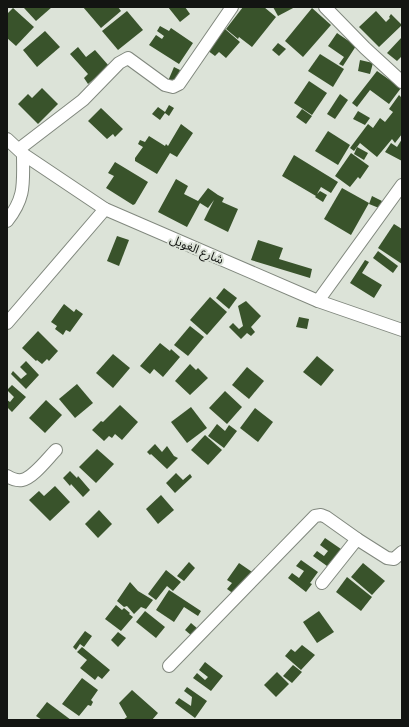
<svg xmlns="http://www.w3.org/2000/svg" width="409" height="727" font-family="'Open Sans','Noto Sans Arabic',sans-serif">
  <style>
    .building { fill: #39532b }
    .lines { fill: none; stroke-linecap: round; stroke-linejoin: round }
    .minor-casing { stroke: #81887e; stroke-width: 14 }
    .minor { stroke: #fff; stroke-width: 12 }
    .labels { text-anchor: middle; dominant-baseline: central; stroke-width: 4; stroke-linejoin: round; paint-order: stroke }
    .street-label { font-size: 12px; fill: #131512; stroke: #dce3d8 }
  </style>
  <rect width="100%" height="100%" fill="#dce3d8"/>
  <!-- building -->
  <g class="building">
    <polygon points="25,7 52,7 36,21 24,8"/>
    <polygon points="83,7 118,7 121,11 101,28"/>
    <polygon points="168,7 185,7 190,14 180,22"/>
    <polygon points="243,7 264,7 276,17 252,47 239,37 238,39 226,29"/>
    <polygon points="273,7 295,7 278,16"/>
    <polygon points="13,8 34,27 16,46 7,38 7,14"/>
    <polygon points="312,8 331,25 303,57 285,41"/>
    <polygon points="127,11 143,30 118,50 102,31"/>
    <polygon points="376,11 386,22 390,18 389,17 391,14 402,25 379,47 359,27"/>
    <polygon points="160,26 169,31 171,28 193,43 179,64 149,45 156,35 162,39 164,36 157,31"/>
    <polygon points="225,29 240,42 226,58 219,52 215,56 207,50"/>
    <polygon points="45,31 60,47 37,67 23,50"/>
    <polygon points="337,33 356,46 343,66 339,64 344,57 328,46"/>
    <polygon points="402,37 402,56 397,61 387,53"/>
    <polygon points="278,43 286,49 279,56 272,50"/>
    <polygon points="78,47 86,57 95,50 109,66 88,84 84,78 88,74 70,54"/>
    <polygon points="320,54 344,69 333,87 308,71"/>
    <polygon points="360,60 373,63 370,74 358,71"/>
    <polygon points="174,67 180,70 174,83 168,81"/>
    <polygon points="377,71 401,88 389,104 370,90 357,107 352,103"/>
    <polygon points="309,81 327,93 312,115 294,103"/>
    <polygon points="42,88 58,104 38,124 18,104 28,94 32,98"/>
    <polygon points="340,94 348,100 335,119 327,114"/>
    <polygon points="399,95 402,98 402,134 395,143 392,139 377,157 360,143 354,151 350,148 368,124 373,128 380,118 385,122 393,112 389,109"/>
    <polygon points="169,105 174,108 169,116 165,113 160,120 152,114 158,107 165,112"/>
    <polygon points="101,108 123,129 115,137 113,134 107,139 88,121"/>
    <polygon points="302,109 312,116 306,124 296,117"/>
    <polygon points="358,111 370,118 365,125 353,119"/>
    <polygon points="181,124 193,133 177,157 170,153 157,174 135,161 135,158 143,147 138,144 140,140 145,142 149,136 165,146 166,144 168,146"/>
    <polygon points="328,131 350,145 338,165 315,151"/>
    <polygon points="402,139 402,161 385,152 391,143 397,147"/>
    <polygon points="357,147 368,153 364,160 354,154"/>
    <polygon points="351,153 369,166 360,179 358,177 350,187 335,176"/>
    <polygon points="294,155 338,182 331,193 321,187 317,194 320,191 327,195 323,202 315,197 316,196 282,176"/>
    <polygon points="115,162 148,182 135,204 133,205 106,188 114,176 108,173"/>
    <polygon points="176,179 188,186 184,194 198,201 208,188 218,195 224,198 222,202 238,209 228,232 204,220 214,200 208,208 200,203 187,227 158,212"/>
    <polygon points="342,188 369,203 351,235 324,219"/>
    <polygon points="372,196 382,201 379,208 369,204"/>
    <polygon points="394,224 402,229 402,264 378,248"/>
    <polygon points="117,236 129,240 119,266 107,261"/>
    <polygon points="258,240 283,248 279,259 312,269 310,278 251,260"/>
    <polygon points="378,251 398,266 393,273 373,258"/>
    <polygon points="365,260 369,262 362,273 382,285 374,298 350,283"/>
    <polygon points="224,288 237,298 229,309 216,298"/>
    <polygon points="210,297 227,312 207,335 190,320"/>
    <polygon points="246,301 261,316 251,327 255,332 251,336 247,333 241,339 229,327 233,323 239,329 243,326 238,306"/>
    <polygon points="64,304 74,312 76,309 83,314 70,332 66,330 63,335 55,329 57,326 51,322"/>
    <polygon points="299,317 309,319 307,329 296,327"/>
    <polygon points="190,326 204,337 188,356 174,345"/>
    <polygon points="38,331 58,351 49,361 47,359 42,364 37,360 36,361 22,348"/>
    <polygon points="160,343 170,351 171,349 180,357 163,377 154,369 150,374 140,366"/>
    <polygon points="113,354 130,368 113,388 96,373"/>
    <polygon points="317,356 334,370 321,386 303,372"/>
    <polygon points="26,361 39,375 26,389 11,374 13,371 21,379 27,374 20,367"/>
    <polygon points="190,364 196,370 198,368 208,378 190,395 175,381"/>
    <polygon points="247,367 264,381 249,399 232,385"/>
    <polygon points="77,384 93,403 75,418 59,399"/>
    <polygon points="12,385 26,397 12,412 7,407 7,400 10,402 14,397 7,390"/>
    <polygon points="225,391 242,407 227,424 209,408"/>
    <polygon points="46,400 62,415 45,433 29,418"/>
    <polygon points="120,405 138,422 122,440 115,434 112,438 109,436 104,441 92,430 101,421 103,422"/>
    <polygon points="191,407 207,428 187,443 171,422"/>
    <polygon points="255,408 273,422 258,442 240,428"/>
    <polygon points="217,424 225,431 229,425 237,431 224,448 208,436"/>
    <polygon points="205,435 222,450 208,465 191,450"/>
    <polygon points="155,444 162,452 167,446 174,456 178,458 167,469 151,454 150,455 147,452"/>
    <polygon points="97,449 114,464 96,483 79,467"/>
    <polygon points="70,471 77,478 78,476 90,490 83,497 71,484 70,486 63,478"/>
    <polygon points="176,473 183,480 190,474 192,477 175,493 166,483"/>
    <polygon points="55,486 70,502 50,521 29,500 39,491 44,496"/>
    <polygon points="161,495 174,510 158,524 146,509"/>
    <polygon points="99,510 112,524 98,538 85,524"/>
    <polygon points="325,538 341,549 333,561 332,560 327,566 313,556 317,551 324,556 328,551 320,545"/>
    <polygon points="301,560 318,572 310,583 312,584 306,592 288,578 292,573 299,578 304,571 296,566"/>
    <polygon points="189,562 195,568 184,581 177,576"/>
    <polygon points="239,563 255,574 238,597 227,589 232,583 227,580"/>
    <polygon points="363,563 385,581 372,595 351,577"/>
    <polygon points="166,570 181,582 173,591 167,586 156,600 148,594"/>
    <polygon points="347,577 372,597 361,611 336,592"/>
    <polygon points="130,582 138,591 153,600 146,609 141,607 134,614 127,606 124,607 117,601"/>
    <polygon points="169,590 201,611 198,616 184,607 174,622 156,610"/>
    <polygon points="116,605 122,610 124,608 130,613 129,614 133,617 121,631 105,619"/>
    <polygon points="145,611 165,627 156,638 136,622"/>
    <polygon points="319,611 334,632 317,643 303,622"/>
    <polygon points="191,623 198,629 192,636 185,630"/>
    <polygon points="85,631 92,636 84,647 80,644 76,650 73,647"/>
    <polygon points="118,632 126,638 118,647 111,640"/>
    <polygon points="302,645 315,655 301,670 285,656 291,649 295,652"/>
    <polygon points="82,647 110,670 102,679 98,676 95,680 80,668 87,660 77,652"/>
    <polygon points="205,662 223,676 211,691 193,678 197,673 205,680 208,677 199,670"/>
    <polygon points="293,665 302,672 292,683 283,676"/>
    <polygon points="277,672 289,684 276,697 264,685"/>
    <polygon points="82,678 98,690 91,700 93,702 91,706 88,705 79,716 62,704"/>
    <polygon points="187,687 207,701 195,718 175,703 179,698 191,706 192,697 184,691"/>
    <polygon points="132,690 158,713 152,720 123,720 127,717 119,703"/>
    <polygon points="47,702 71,720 42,720 36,716"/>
  </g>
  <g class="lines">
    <defs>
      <g id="minor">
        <polyline points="325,7 365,48 402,82"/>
        <polyline points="7,139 23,154 105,209 318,301 402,330"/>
        <polyline points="19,149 83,100 119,63 128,58 165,85 173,87 179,84 232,7"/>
        <path d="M7,221C26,197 23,183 23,154"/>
        <polyline points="318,301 402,185"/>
        <polyline points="7,323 105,209"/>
        <path d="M7,476C12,479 16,481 22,480C33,478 48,458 56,450"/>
        <polyline points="322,583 357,539 387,558 394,559 402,552"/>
        <polyline points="169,666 315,516 321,515 326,517 357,539"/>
      </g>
    </defs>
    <!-- minor casing -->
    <use href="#minor" class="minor-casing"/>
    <!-- minor -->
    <use href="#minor" class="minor"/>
  </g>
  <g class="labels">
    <!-- street labels -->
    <g class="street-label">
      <text transform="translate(197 249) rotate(23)">شارع الغويل</text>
    </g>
  </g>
  <!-- border -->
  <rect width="409" height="727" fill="none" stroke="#131512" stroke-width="16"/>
</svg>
